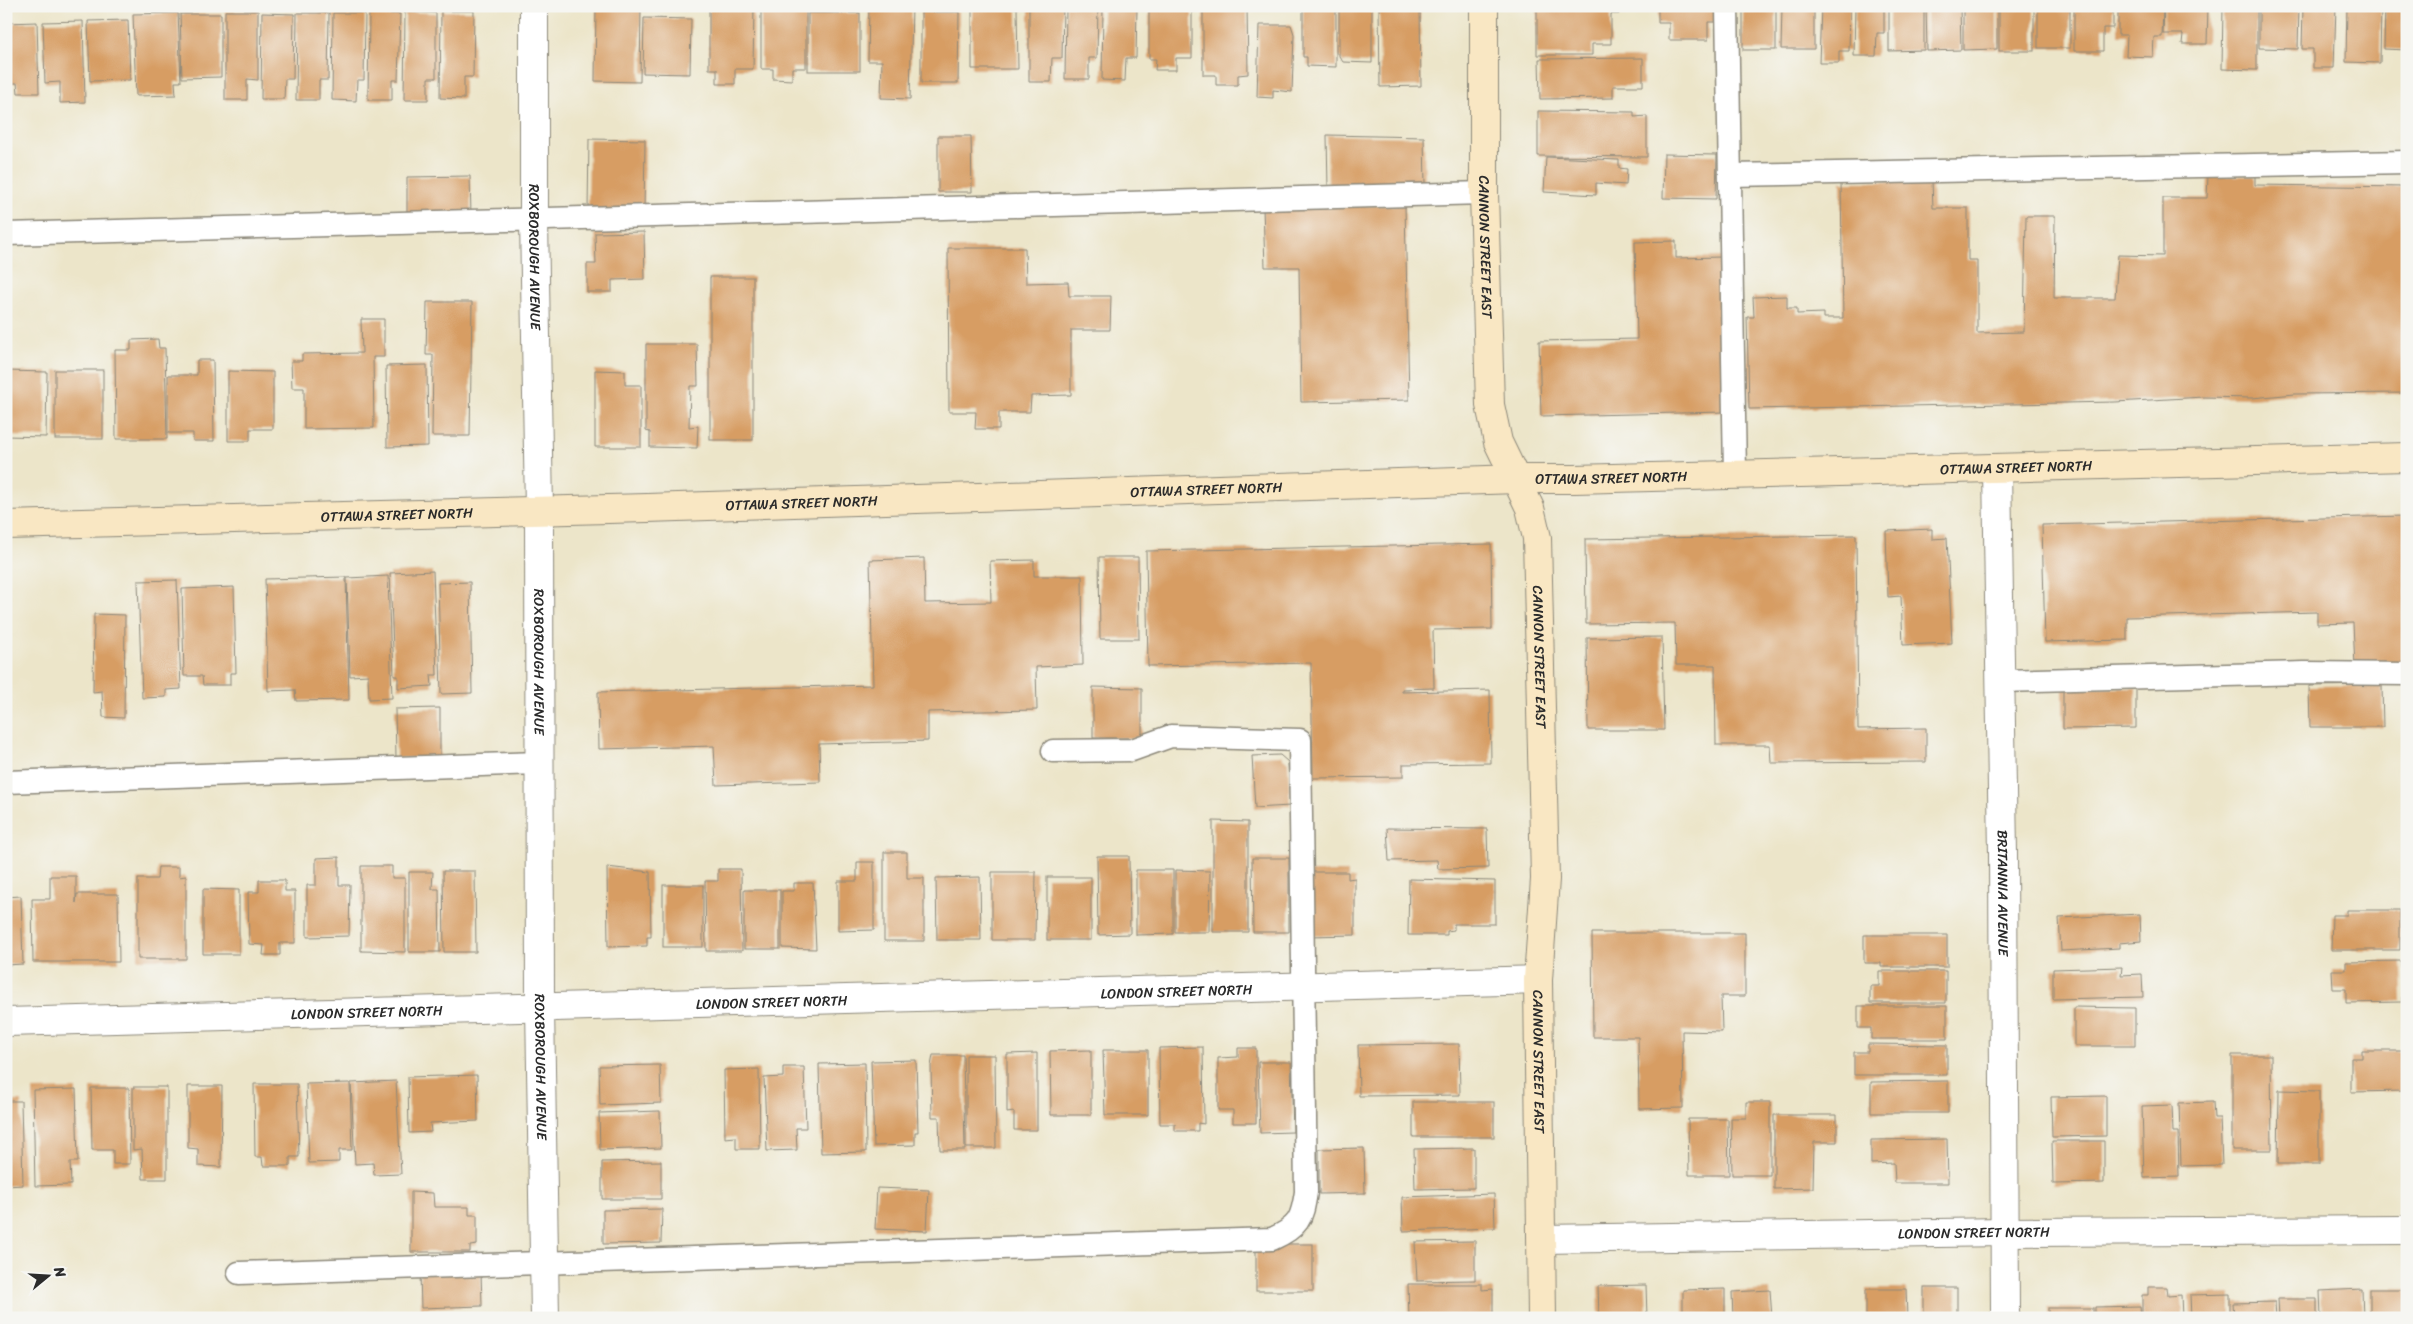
<svg xmlns="http://www.w3.org/2000/svg" width="2413" height="1324" font-family="Sriracha,sans-serif">
  <style>
    .building { fill: #d79d64 }
    .lines { fill: none; stroke-linecap: round; stroke-linejoin: round }
    .lane-casing { stroke: #8c887a; stroke-width: 25 }
    .street-casing { stroke: #8c887a; stroke-width: 30 }
    .secondary-casing { stroke: #8c887a; stroke-width: 30 }
    .lane { stroke: #fff; stroke-width: 22 }
    .street { stroke: #fff; stroke-width: 28 }
    .secondary { stroke: #f9e7c3; stroke-width: 28 }
    .labels { text-anchor: middle; dominant-baseline: central; stroke-width: 4; stroke-linejoin: round; paint-order: stroke }
    .street-label { font-size: 14px; fill: #2b2b2b; stroke: #f6f6f2 }
  </style>
  <rect width="100%" height="100%" fill="#f6f6f2"/>
  <filter id="ink" filterUnits="userSpaceOnUse"><feTurbulence type="fractalNoise" baseFrequency=".02" numOctaves="2"/><feDisplacementMap in="SourceGraphic" scale="10" xChannelSelector="R" yChannelSelector="G"/><feConvolveMatrix kernelMatrix="1 2 1 2 8 2 1 2 1" color-interpolation-filters="sRGB"/></filter>
  <filter id="wash" filterUnits="userSpaceOnUse"><feTurbulence type="fractalNoise" baseFrequency=".0096" numOctaves="4" result="noise"/><feDisplacementMap in="SourceGraphic" scale="20" xChannelSelector="R" yChannelSelector="G"/><feGaussianBlur stdDeviation="1.12" result="paint"/><feColorMatrix in="noise" values="0 0 0 0 0 0 0 0 0 0 0 0 0 0 0 0 0 1.4 0 .05"/><feComposite in="paint" operator="in"/></filter>
  <g filter="url(#wash)">
    <rect width="100%" height="100%" fill="#ece5c9"/>
    <g id="blocks">
      <!-- building -->
      <g class="building">
        <polygon points="596,6 641,6 640,82 595,81"/>
        <polygon points="709,6 754,6 753,69 735,69 735,84 717,84 717,69 709,69"/>
        <polygon points="761,6 806,6 806,68 792,68 792,80 773,79 773,69 761,69"/>
        <polygon points="869,6 912,6 910,99 881,98 882,61 868,61"/>
        <polygon points="1029,6 1063,6 1062,58 1052,58 1051,82 1029,82"/>
        <polygon points="1066,6 1098,6 1097,58 1089,58 1089,79 1065,79"/>
        <polygon points="1103,6 1137,6 1136,58 1126,58 1125,81 1102,80"/>
        <polygon points="1149,6 1192,6 1192,58 1176,58 1176,70 1155,70 1156,59 1149,59"/>
        <polygon points="1203,6 1247,6 1248,74 1238,75 1238,85 1216,85 1216,75 1203,75"/>
        <polygon points="1303,6 1336,6 1336,67 1307,66 1307,57 1303,57"/>
        <polygon points="1339,6 1372,6 1372,63 1343,62 1339,56"/>
        <polygon points="1379,6 1420,6 1421,86 1380,87"/>
        <polygon points="1537,6 1619,6 1619,14 1611,14 1611,44 1592,44 1592,55 1537,55"/>
        <polygon points="1658,6 1718,6 1718,22 1708,22 1708,40 1669,40 1669,23 1658,23"/>
        <rect x="1743" y="6" width="33" height="44"/>
        <polygon points="1782,6 1814,6 1814,49 1781,49"/>
        <polygon points="1821,6 1850,6 1849,51 1839,51 1839,63 1819,63"/>
        <polygon points="1855,6 1884,6 1884,33 1877,33 1876,56 1854,56"/>
        <polygon points="1889,6 1924,6 1924,50 1889,51"/>
        <polygon points="1926,6 1960,6 1961,50 1927,51"/>
        <polygon points="1963,6 1997,6 1997,49 1963,50"/>
        <rect x="1999" y="6" width="35" height="45"/>
        <rect x="2038" y="6" width="32" height="42"/>
        <polygon points="2074,6 2113,6 2113,28 2103,28 2103,51 2074,51"/>
        <polygon points="2118,6 2163,6 2162,37 2154,37 2153,57 2126,56 2127,35 2118,35"/>
        <polygon points="2164,6 2208,6 2207,44 2182,44 2183,34 2163,34"/>
        <polygon points="2223,6 2257,6 2257,70 2222,69"/>
        <polygon points="2259,6 2299,6 2298,49 2259,48"/>
        <polygon points="2303,6 2336,6 2334,68 2313,68 2313,49 2302,49"/>
        <polygon points="2347,6 2381,6 2380,63 2346,62"/>
        <polygon points="2385,6 2407,6 2407,50 2384,49"/>
        <polygon points="972,8 1017,8 1018,69 972,69"/>
        <polygon points="225,11 258,11 258,80 247,79 247,100 225,100"/>
        <polygon points="441,11 474,11 473,77 464,77 464,99 440,98"/>
        <polygon points="405,12 436,13 436,78 428,78 428,100 404,100"/>
        <polygon points="921,12 959,12 958,83 921,83"/>
        <polygon points="178,13 181,82 175,82 176,95 136,96 133,14"/>
        <polygon points="262,13 294,14 293,79 285,79 284,99 261,99"/>
        <polygon points="297,13 329,13 328,80 319,80 319,100 296,100"/>
        <polygon points="333,13 365,13 364,80 357,80 356,101 332,100"/>
        <polygon points="369,13 400,14 398,80 392,80 392,100 368,100"/>
        <rect x="808" y="13" width="52" height="58"/>
        <polygon points="180,14 221,14 221,77 182,78"/>
        <polygon points="644,18 691,19 690,74 643,73"/>
        <polygon points="128,20 130,80 90,81 88,21"/>
        <polygon points="83,21 85,102 60,103 60,82 45,83 43,22"/>
        <polygon points="37,22 39,93 18,93 17,83 6,83 6,23"/>
        <polygon points="1259,25 1291,25 1294,34 1292,92 1273,90 1273,98 1257,97"/>
        <polygon points="1643,58 1643,86 1613,86 1613,98 1540,99 1539,59"/>
        <polygon points="1538,111 1634,112 1634,117 1647,116 1647,157 1538,156"/>
        <polygon points="1327,135 1424,137 1425,186 1328,189"/>
        <polygon points="938,136 971,136 972,192 938,192"/>
        <polygon points="589,139 645,140 644,211 588,210"/>
        <polygon points="1664,154 1717,155 1716,199 1663,198"/>
        <polygon points="1546,157 1619,160 1619,168 1627,169 1626,185 1596,183 1596,195 1544,192"/>
        <polygon points="470,176 471,215 407,216 407,177"/>
        <polygon points="2208,176 2255,176 2255,185 2407,187 2407,393 2295,394 2252,398 2204,397 2115,402 1749,409 1747,317 1754,317 1753,297 1787,296 1787,308 1797,308 1797,314 1824,313 1824,318 1843,318 1841,182 1932,181 1933,208 1968,208 1968,260 1977,260 1977,333 2024,332 2026,216 2055,216 2054,298 2115,298 2118,255 2163,256 2163,198 2207,198"/>
        <polygon points="1405,205 1409,400 1301,402 1299,267 1265,267 1263,207"/>
        <polygon points="644,232 645,279 612,280 612,292 587,292 587,264 596,264 595,233"/>
        <polygon points="1676,241 1676,258 1722,257 1726,412 1541,416 1539,341 1637,339 1635,242"/>
        <polygon points="948,248 1025,248 1026,283 1068,282 1069,296 1111,296 1110,330 1071,330 1071,395 1031,396 1030,412 999,412 999,429 975,429 976,412 949,412"/>
        <rect x="710" y="277" width="43" height="163"/>
        <polygon points="427,302 472,302 470,436 432,436 433,355 426,355"/>
        <polygon points="361,319 384,319 384,357 373,357 374,428 304,429 304,388 292,388 291,361 302,361 302,354 362,353"/>
        <polygon points="158,339 159,348 165,348 167,439 116,439 115,350 131,350 131,340"/>
        <polygon points="646,344 697,344 698,386 690,386 689,427 698,426 697,448 650,447 650,432 646,431"/>
        <polygon points="197,360 213,360 214,441 193,441 193,433 168,433 168,375 197,375"/>
        <polygon points="427,365 428,446 387,447 386,366"/>
        <rect x="55" y="370" width="48" height="69"/>
        <polygon points="595,370 625,371 625,385 641,385 641,447 595,447"/>
        <polygon points="6,371 47,372 46,437 6,436"/>
        <polygon points="228,371 273,372 273,429 250,429 250,441 228,441"/>
        <polygon points="2405,516 2407,666 2355,667 2353,623 2317,624 2317,612 2127,617 2127,640 2045,642 2042,525"/>
        <polygon points="1932,529 1932,539 1947,538 1952,643 1903,645 1901,596 1888,597 1886,531"/>
        <polygon points="1856,535 1858,729 1926,728 1926,762 1771,763 1770,745 1716,745 1715,665 1676,665 1675,623 1586,624 1585,539"/>
        <polygon points="1491,544 1492,629 1433,630 1434,688 1402,689 1402,692 1490,690 1491,763 1403,764 1403,777 1313,778 1311,663 1148,666 1146,551"/>
        <polygon points="1099,557 1138,557 1139,639 1100,639"/>
        <polygon points="924,558 925,603 991,602 990,561 1034,560 1034,576 1082,576 1083,665 1036,667 1037,710 928,712 928,741 819,744 820,782 716,785 714,746 599,749 598,692 873,685 870,560"/>
        <polygon points="433,571 437,675 431,675 432,686 398,688 398,676 394,676 390,573"/>
        <polygon points="388,576 392,698 369,699 368,675 350,676 347,578"/>
        <polygon points="346,577 349,700 296,701 295,690 268,691 265,579"/>
        <polygon points="177,580 181,689 166,690 166,697 142,698 138,581"/>
        <polygon points="470,582 472,693 441,694 438,583"/>
        <polygon points="234,587 236,673 230,673 230,685 203,685 202,676 184,676 182,589"/>
        <polygon points="94,614 125,615 124,718 103,717 102,691 93,692"/>
        <polygon points="1662,637 1664,730 1588,730 1587,638"/>
        <polygon points="2382,685 2383,727 2310,727 2309,686"/>
        <polygon points="1093,687 1142,688 1142,738 1093,738"/>
        <polygon points="2063,688 2136,688 2136,728 2063,729"/>
        <polygon points="440,708 440,758 396,758 395,709"/>
        <polygon points="1280,755 1288,762 1290,806 1255,808 1252,756"/>
        <polygon points="1213,821 1248,822 1248,932 1213,932"/>
        <polygon points="1387,828 1487,829 1488,868 1438,869 1437,860 1389,861"/>
        <polygon points="884,852 907,852 907,878 924,878 924,941 884,941"/>
        <polygon points="1097,856 1129,856 1130,934 1098,935"/>
        <polygon points="339,857 339,885 350,885 349,936 307,937 307,885 316,885 316,858"/>
        <polygon points="1252,858 1289,858 1289,932 1253,932"/>
        <polygon points="857,862 874,862 874,930 838,931 838,881 857,881"/>
        <polygon points="361,866 392,866 392,878 405,878 405,952 361,951"/>
        <polygon points="158,867 179,867 179,877 186,876 186,959 138,959 138,879 157,879"/>
        <polygon points="607,867 650,872 651,937 647,937 647,946 608,947"/>
        <polygon points="718,869 741,869 742,951 706,951 705,881 718,881"/>
        <polygon points="1136,870 1173,870 1173,934 1136,935"/>
        <polygon points="1175,870 1210,871 1209,932 1175,932"/>
        <polygon points="443,871 475,871 476,952 444,952"/>
        <polygon points="409,872 433,872 432,889 439,889 440,952 409,952"/>
        <polygon points="992,872 1036,872 1035,940 992,940"/>
        <polygon points="1310,872 1348,872 1348,879 1355,878 1355,935 1310,936"/>
        <polygon points="50,876 76,876 76,903 77,894 118,894 119,962 33,962 32,899 50,899"/>
        <polygon points="980,877 981,940 937,940 936,878"/>
        <rect x="1047" y="877" width="44" height="63"/>
        <polygon points="1409,879 1495,881 1495,924 1454,924 1454,930 1447,931 1447,935 1408,935"/>
        <polygon points="259,880 285,880 285,891 295,891 295,943 280,943 280,955 263,955 264,945 249,944 248,892 259,892"/>
        <polygon points="794,883 813,883 816,949 782,948 782,891 794,891"/>
        <rect x="663" y="885" width="40" height="62"/>
        <polygon points="203,889 239,890 239,954 203,954"/>
        <rect x="744" y="890" width="36" height="59"/>
        <polygon points="21,896 23,964 6,965 6,897"/>
        <polygon points="2347,910 2400,910 2400,950 2331,950 2332,915 2347,915"/>
        <polygon points="2140,914 2141,941 2119,943 2119,948 2061,951 2059,918"/>
        <polygon points="1592,933 1745,933 1745,996 1721,996 1722,1032 1682,1031 1683,1108 1639,1109 1638,1037 1593,1037"/>
        <polygon points="1864,935 1947,935 1947,967 1881,967 1881,963 1864,963"/>
        <polygon points="2401,961 2402,1002 2346,1003 2346,989 2333,989 2332,970 2346,970 2346,962"/>
        <polygon points="2122,967 2121,975 2142,974 2143,997 2053,999 2053,969"/>
        <polygon points="1879,971 1946,971 1946,1003 1870,1003 1870,986 1879,986"/>
        <polygon points="1858,1006 1947,1006 1947,1039 1871,1039 1871,1028 1858,1028"/>
        <polygon points="2074,1007 2135,1008 2135,1046 2074,1046"/>
        <polygon points="1459,1044 1460,1095 1359,1096 1358,1045"/>
        <polygon points="1868,1044 1947,1045 1947,1075 1854,1075 1854,1052 1868,1052"/>
        <polygon points="1203,1047 1204,1124 1198,1123 1198,1131 1175,1131 1175,1124 1160,1124 1159,1048"/>
        <polygon points="1238,1048 1256,1048 1256,1123 1233,1123 1233,1110 1218,1110 1218,1058 1238,1057"/>
        <polygon points="1091,1050 1091,1115 1051,1115 1050,1051"/>
        <polygon points="1103,1050 1148,1050 1148,1115 1105,1115"/>
        <polygon points="2362,1051 2405,1051 2405,1091 2351,1092 2351,1058 2362,1058"/>
        <polygon points="1037,1053 1037,1130 1014,1130 1014,1112 1007,1113 1007,1054"/>
        <polygon points="933,1055 963,1055 965,1150 940,1150 939,1117 932,1117 931,1066"/>
        <polygon points="966,1055 995,1055 996,1148 966,1148"/>
        <polygon points="2232,1055 2271,1055 2272,1150 2232,1150"/>
        <polygon points="916,1060 918,1132 915,1132 915,1145 874,1146 871,1061"/>
        <polygon points="1258,1062 1291,1062 1293,1132 1260,1133"/>
        <polygon points="865,1063 866,1152 821,1153 819,1064"/>
        <polygon points="660,1065 661,1103 600,1105 599,1066"/>
        <polygon points="783,1067 804,1067 806,1128 796,1128 797,1150 767,1151 764,1078 783,1077"/>
        <polygon points="759,1069 760,1149 736,1149 736,1137 725,1138 724,1070"/>
        <polygon points="477,1075 478,1121 430,1123 431,1132 409,1133 408,1077"/>
        <polygon points="396,1081 401,1174 374,1175 373,1163 355,1164 351,1083"/>
        <polygon points="1948,1081 1948,1113 1871,1113 1871,1082"/>
        <polygon points="350,1083 352,1150 339,1150 339,1162 309,1163 306,1084"/>
        <polygon points="254,1084 297,1084 299,1157 290,1157 290,1166 263,1166 262,1157 255,1157"/>
        <polygon points="188,1086 222,1086 221,1167 198,1166 198,1149 188,1148"/>
        <polygon points="133,1087 167,1087 167,1179 143,1179 142,1149 133,1150"/>
        <polygon points="91,1088 129,1088 130,1164 113,1164 113,1150 92,1150"/>
        <polygon points="76,1089 78,1162 70,1162 71,1185 35,1186 33,1090"/>
        <polygon points="2279,1090 2319,1091 2319,1164 2278,1164"/>
        <polygon points="2106,1096 2106,1136 2052,1137 2051,1097"/>
        <polygon points="6,1101 21,1101 23,1185 6,1186"/>
        <rect x="1413" y="1102" width="81" height="35"/>
        <polygon points="1746,1102 1770,1102 1770,1175 1732,1175 1731,1118 1746,1118"/>
        <polygon points="2213,1102 2214,1118 2220,1118 2222,1165 2181,1166 2179,1103"/>
        <polygon points="2172,1105 2173,1132 2178,1132 2179,1177 2144,1178 2142,1106"/>
        <polygon points="660,1111 661,1148 600,1150 599,1113"/>
        <polygon points="1774,1115 1837,1115 1837,1142 1814,1142 1813,1188 1774,1189"/>
        <polygon points="1688,1119 1728,1119 1729,1175 1689,1175"/>
        <polygon points="1947,1139 1948,1183 1895,1183 1894,1163 1871,1164 1871,1140"/>
        <polygon points="2052,1141 2104,1141 2104,1183 2053,1184"/>
        <polygon points="1364,1148 1365,1193 1319,1194 1319,1149"/>
        <polygon points="1474,1148 1474,1188 1415,1189 1414,1149"/>
        <polygon points="661,1161 661,1199 602,1199 602,1162"/>
        <polygon points="877,1188 929,1190 927,1231 875,1229"/>
        <polygon points="411,1192 433,1193 434,1207 469,1207 469,1215 477,1215 477,1245 470,1246 470,1252 411,1252"/>
        <polygon points="1494,1194 1495,1228 1403,1231 1402,1197"/>
        <polygon points="662,1209 661,1243 603,1244 603,1210"/>
        <polygon points="1475,1241 1475,1280 1417,1281 1415,1242"/>
        <rect x="1256" y="1244" width="57" height="47"/>
        <polygon points="481,1272 482,1306 421,1308 420,1273"/>
        <polygon points="1408,1284 1482,1284 1482,1290 1493,1289 1493,1318 1409,1318"/>
        <polygon points="1646,1285 1647,1318 1599,1318 1598,1286"/>
        <polygon points="2148,1287 2167,1287 2168,1296 2181,1295 2182,1318 2142,1318 2142,1295 2148,1295"/>
        <rect x="1924" y="1288" width="33" height="30"/>
        <polygon points="1725,1289 1725,1318 1683,1318 1683,1290"/>
        <polygon points="1866,1289 1906,1289 1907,1318 1866,1318"/>
        <polygon points="2362,1289 2363,1318 2321,1318 2320,1291"/>
        <rect x="2370" y="1289" width="37" height="29"/>
        <polygon points="1770,1290 1772,1318 1733,1318 1732,1292"/>
        <polygon points="2230,1294 2230,1318 2191,1318 2190,1295"/>
        <polygon points="2278,1299 2317,1299 2317,1318 2279,1318"/>
        <polygon points="2275,1302 2276,1318 2234,1318 2233,1303"/>
        <polygon points="2140,1306 2141,1318 2095,1318 2095,1307"/>
        <rect x="2048" y="1308" width="45" height="10"/>
      </g>
    </g>
  </g>
  <g filter="url(#ink)">
    <use href="#blocks" fill-opacity="0" stroke="#8c887a" stroke-width="1"/>
    <g class="lines">
      <defs>
        <g id="lane">
          <polyline points="1727,6 1735,474"/>
          <polyline points="1730,175 2407,162"/>
          <polyline points="6,234 1484,193"/>
          <polyline points="2000,681 2304,673 2407,674"/>
          <polyline points="6,782 539,763"/>
          <path d="M239,1273L1272,1239C1299,1227 1302,1219 1306,1192L1300,740L1171,736L1132,750L1053,751"/>
        </g>
        <g id="street">
          <path id="s1" d="M534,6V220L539,510L540,1006L545,1318"/>
          <path id="s2" d="M1997,468L2003,854L2005,1318"/>
          <path id="s3" d="M6,1022C517,1007 1028,998 1538,980"/>
          <path id="s4" d="M1542,1239L2004,1232L2407,1230"/>
        </g>
        <g id="secondary">
          <path id="s5" d="M1484,6V193L1490,405L1498,442L1530,508L1537,538L1545,879L1538,980L1542,1318"/>
          <path id="s6" d="M6,525L647,508L1517,479H1574L2407,457"/>
        </g>
      </defs>
      <!-- lane casing -->
      <use href="#lane" class="lane-casing"/>
      <!-- street casing -->
      <use href="#street" class="street-casing"/>
      <!-- secondary casing -->
      <use href="#secondary" class="secondary-casing"/>
      <!-- lane -->
      <use href="#lane" class="lane"/>
      <!-- street -->
      <use href="#street" class="street"/>
      <!-- secondary -->
      <use href="#secondary" class="secondary"/>
    </g>
  </g>
  <g class="labels">
    <!-- street labels -->
    <g class="street-label">
      <text stroke="none"><textPath href="#s5" startOffset="241">CANNON STREET EAST</textPath></text>
      <text stroke="none"><textPath href="#s1" startOffset="251">ROXBOROUGH AVENUE</textPath></text>
      <text stroke="none"><textPath href="#s6" startOffset="2011">OTTAWA STREET NORTH</textPath></text>
      <text stroke="none"><textPath href="#s6" startOffset="1606">OTTAWA STREET NORTH</textPath></text>
      <text stroke="none"><textPath href="#s6" startOffset="1201">OTTAWA STREET NORTH</textPath></text>
      <text stroke="none"><textPath href="#s6" startOffset="796">OTTAWA STREET NORTH</textPath></text>
      <text stroke="none"><textPath href="#s6" startOffset="391">OTTAWA STREET NORTH</textPath></text>
      <text stroke="none"><textPath href="#s5" startOffset="660">CANNON STREET EAST</textPath></text>
      <text stroke="none"><textPath href="#s1" startOffset="656">ROXBOROUGH AVENUE</textPath></text>
      <text stroke="none"><textPath href="#s2" startOffset="425">BRITANNIA AVENUE</textPath></text>
      <text stroke="none"><textPath href="#s3" startOffset="1171">LONDON STREET NORTH</textPath></text>
      <text stroke="none"><textPath href="#s3" startOffset="766">LONDON STREET NORTH</textPath></text>
      <text stroke="none"><textPath href="#s3" startOffset="361">LONDON STREET NORTH</textPath></text>
      <text stroke="none"><textPath href="#s5" startOffset="1065">CANNON STREET EAST</textPath></text>
      <text stroke="none"><textPath href="#s1" startOffset="1061">ROXBOROUGH AVENUE</textPath></text>
      <text stroke="none"><textPath href="#s4" startOffset="432">LONDON STREET NORTH</textPath></text>
    </g>
  </g>
  <!-- margin -->
  <rect width="2413" height="1324" fill="none" stroke="#f6f6f2" stroke-width="25"/>
  <!-- north arrow -->
  <g transform="translate(48 1276) rotate(72)" stroke="#f6f6f2" stroke-width="4" paint-order="stroke">
  <path d="M0-4L9 19L0 12L-9 19Z" fill="#2b2b2b"/>
  <text y="-8" font-size="14" font-weight="bold" text-anchor="middle" fill="#2b2b2b">N</text>
  </g>
</svg>
